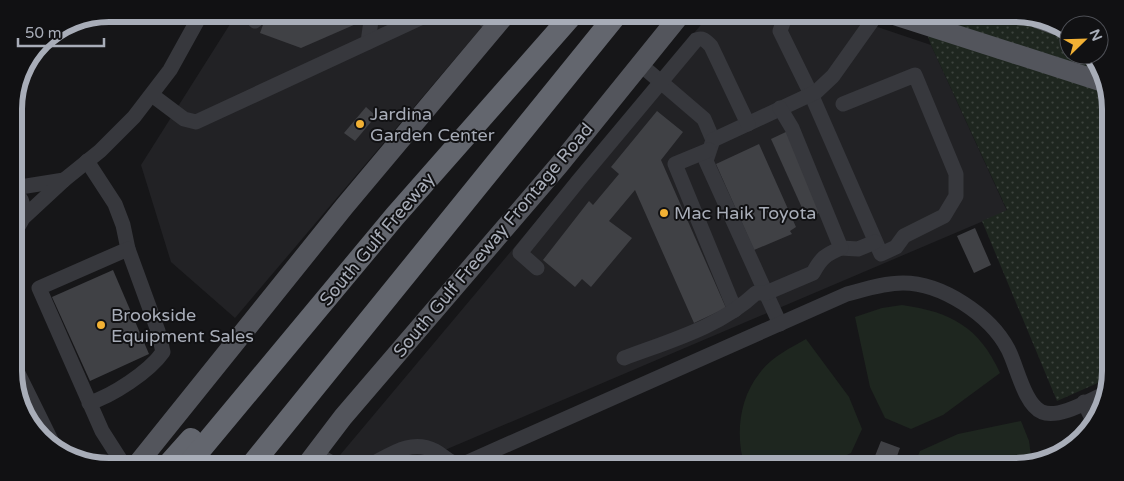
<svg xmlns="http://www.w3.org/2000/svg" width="1124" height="481" font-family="'Varela Round',sans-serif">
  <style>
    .built { fill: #222225 }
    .grass { fill: url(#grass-dots) }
    .pitch { fill: #1e261f }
    .building { fill: #404145 }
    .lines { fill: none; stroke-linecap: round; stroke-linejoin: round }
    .minor { stroke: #37383d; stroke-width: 15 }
    .major { stroke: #53555c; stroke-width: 20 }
    .highway { stroke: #63666e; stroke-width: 22 }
    .poi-dot { fill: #f2b134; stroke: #111113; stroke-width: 2 }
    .labels { text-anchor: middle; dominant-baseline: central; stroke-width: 4; stroke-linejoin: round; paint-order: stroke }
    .poi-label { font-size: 18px; fill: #a8adb8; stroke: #111113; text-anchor: start }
    .street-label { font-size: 18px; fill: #a8adb8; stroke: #111113 }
    .rim { fill: none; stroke: #a8adb8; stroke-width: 6 }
  </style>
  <defs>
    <pattern id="grass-dots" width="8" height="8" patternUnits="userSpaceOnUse" patternTransform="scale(1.25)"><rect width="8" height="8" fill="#1e261f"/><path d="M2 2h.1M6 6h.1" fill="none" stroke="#3c433d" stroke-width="1.8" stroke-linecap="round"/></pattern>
  </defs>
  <rect width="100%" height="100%" fill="#161618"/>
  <!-- built -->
  <g class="built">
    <polygon points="235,14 493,14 235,318 171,262 141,165 232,21"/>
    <polygon points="710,14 839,14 931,45 1007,211 412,464 413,467 330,467"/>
  </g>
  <!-- grass -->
  <polygon class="grass" points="920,14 1014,14 1051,21 1069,35 1069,55 1092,55 1109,97 1110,155 1102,159 1110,176 1110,372 1109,378 1057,401 982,221 1007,210 931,45"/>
  <!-- pitch -->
  <g class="pitch">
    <path d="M902,305C951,312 979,327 1000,373L943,415L911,429L885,418L870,387L855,317L882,308Z"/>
    <path d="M806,339L849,397L862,429L851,453L822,467H745C735,437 739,399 759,374C770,358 790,348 806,339Z"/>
    <polygon points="1021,421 1029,441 1032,463 1020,467 913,467 920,451 958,434"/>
  </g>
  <!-- building -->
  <g class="building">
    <polygon points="267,14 351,14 356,24 301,48 260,33"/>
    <polygon points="366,107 376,116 355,141 344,133"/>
    <polygon points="657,111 683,132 661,160 726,308 694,323 635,190 609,221 632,238 591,287 582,279 575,287 543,260 589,201 593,205 619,174 611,167"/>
    <polygon points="788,131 823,211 807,219 771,139"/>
    <polygon points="759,144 796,227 790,231 792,234 754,250 716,164"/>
    <polygon points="975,228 991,265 974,273 957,236"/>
    <polygon points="113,270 149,354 90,381 52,297"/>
    <polygon points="881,441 900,448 893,467 888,467 873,461"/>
  </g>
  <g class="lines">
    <!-- minor -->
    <g class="minor">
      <polyline points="477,14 495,27"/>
      <polyline points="786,14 780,31 811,94 881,254 896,247 904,236 944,216 956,196 956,174 915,75 843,104"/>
      <polyline points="255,21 258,14"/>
      <polyline points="368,42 372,14"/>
      <polyline points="641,65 704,119 713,140 706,161 780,324"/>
      <polyline points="152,95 184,119 196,122 429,14"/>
      <polyline points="713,140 816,92 833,76 877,14"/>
      <polyline points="709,150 675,164 735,310"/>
      <polyline points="87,161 115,204 123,225 128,249"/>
      <polyline points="14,188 64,180"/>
      <path d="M14,191C27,202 26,219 15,230"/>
      <polyline points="23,218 64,180 100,151 134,117 170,70 201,14"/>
      <polyline points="841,248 858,249 875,242"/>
      <path d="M537,268L520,253L579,180L696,40C703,37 706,41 711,46L748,124"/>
      <path d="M624,358C669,341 720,327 756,293H766L813,273C821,258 825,255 841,248L792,128L780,108"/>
      <polyline points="15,367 53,444"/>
      <polyline points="1084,402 1093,421"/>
      <path d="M89,403C112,396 149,372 163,352L158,331L128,249L39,288L102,431L125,467"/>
      <polyline points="316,454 339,467"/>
      <path d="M367,467C389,456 410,438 435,451C446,457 448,463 461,465L847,294C866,289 884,283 903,283C942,283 990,315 1008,349C1017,366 1024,404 1042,412C1059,419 1090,400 1106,393"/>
    </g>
    <!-- major -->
    <g class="major">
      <polyline points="891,14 1103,82"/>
      <polyline points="1037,18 1056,25"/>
      <polyline points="135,467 344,207 506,14"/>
      <polyline points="305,467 343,417 559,165 681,14"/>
    </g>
    <!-- highway -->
    <g class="highway">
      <polyline points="166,467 191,439"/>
      <polyline points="186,467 395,216 573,14"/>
      <polyline points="250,467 617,14"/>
    </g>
  </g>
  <!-- markers -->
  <g class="poi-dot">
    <circle cx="360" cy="124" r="5"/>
    <circle cx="664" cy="213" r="5"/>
    <circle cx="101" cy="325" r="5"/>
  </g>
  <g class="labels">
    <!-- poi labels -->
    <g class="poi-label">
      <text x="370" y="114">Jardina<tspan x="370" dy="21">Garden Center</tspan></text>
      <text x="674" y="213">Mac Haik Toyota</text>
      <text x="111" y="315">Brookside<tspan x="111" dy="21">Equipment Sales</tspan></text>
    </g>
    <!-- street labels -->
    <g class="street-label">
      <text transform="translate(377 239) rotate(-50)">South Gulf Freeway</text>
      <text transform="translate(493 240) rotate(-50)">South Gulf Freeway Frontage Road</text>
    </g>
  </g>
  <!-- crop -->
  <path d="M0 0H1124V481H0ZM109 22H1015A87 87 0 0 1 1102 109V371A87 87 0 0 1 1015 458H109A87 87 0 0 1 22 371V109A87 87 0 0 1 109 22Z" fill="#111113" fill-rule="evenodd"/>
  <path class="rim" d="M109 22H1015A87 87 0 0 1 1102 109V371A87 87 0 0 1 1015 458H109A87 87 0 0 1 22 371V109A87 87 0 0 1 109 22Z"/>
  <!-- north arrow -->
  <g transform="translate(1084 40) rotate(67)"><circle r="24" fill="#111113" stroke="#4d4f55"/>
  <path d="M0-4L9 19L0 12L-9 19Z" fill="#f2b134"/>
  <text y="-8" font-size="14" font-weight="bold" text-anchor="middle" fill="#a8adb8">N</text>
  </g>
  <!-- scale -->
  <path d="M18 38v8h86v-8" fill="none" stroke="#a8adb8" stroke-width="2.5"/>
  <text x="25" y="38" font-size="15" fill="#a8adb8" stroke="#111113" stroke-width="4" paint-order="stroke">50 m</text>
</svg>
